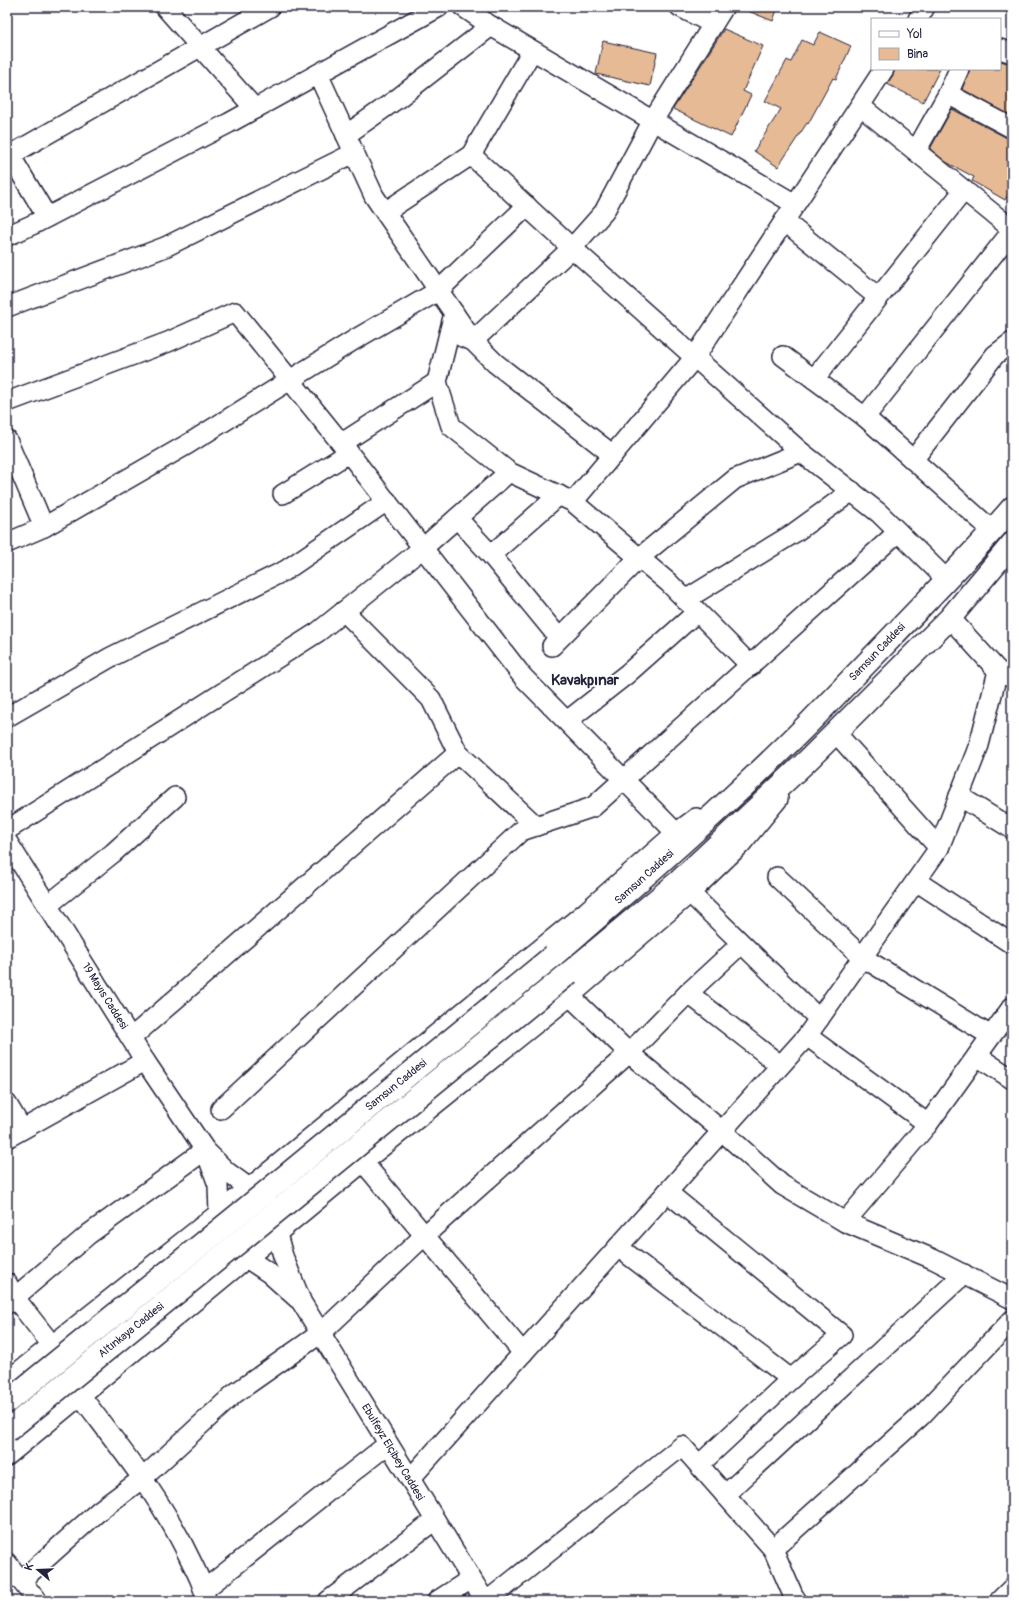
<svg xmlns="http://www.w3.org/2000/svg" width="1019" height="1608" font-family="Pangolin,sans-serif">
  <style>
    .building { fill: #e5ba95; stroke: #22223b }
    .lines { fill: none; stroke-linecap: round; stroke-linejoin: round }
    .minor-casing { stroke: #22223b; stroke-width: 22 }
    .highway-casing { stroke: #22223b; stroke-width: 25 }
    .minor { stroke: #fff; stroke-width: 19 }
    .highway { stroke: #fff; stroke-width: 22 }
    .highway-bridge-casing { stroke: #22223b; stroke-width: 25; stroke-linecap: butt }
    .highway-bridge { stroke: #fff; stroke-width: 22 }
    .labels { text-anchor: middle; dominant-baseline: central; stroke-width: 4; stroke-linejoin: round; paint-order: stroke }
    .street-label { font-size: 11px; fill: #22223b; stroke: #fff }
    .district-label { font-size: 15px; font-weight: bold; fill: #22223b; stroke: #fff }
  </style>
  <rect width="100%" height="100%" fill="#fff"/>
  <filter id="ink" filterUnits="userSpaceOnUse"><feTurbulence type="fractalNoise" baseFrequency=".025" numOctaves="2"/><feDisplacementMap in="SourceGraphic" scale="8" xChannelSelector="R" yChannelSelector="G"/><feConvolveMatrix kernelMatrix="1 2 1 2 8 2 1 2 1" color-interpolation-filters="sRGB"/></filter>
  <g filter="url(#ink)">
    <!-- building -->
    <g class="building">
      <polygon points="738,7 778,7 773,21"/>
      <polygon points="724,29 763,46 743,91 751,95 731,137 673,109"/>
      <polygon points="820,32 851,46 836,79 833,78 808,124 807,123 778,167 754,151 781,109 765,101 787,60 791,62 802,40 813,45"/>
      <polygon points="603,41 657,53 650,86 596,74"/>
      <polygon points="1000,61 1012,64 1012,116 962,89 970,69 1000,69"/>
      <polygon points="895,69 940,69 923,102 887,84 893,75"/>
      <polygon points="952,109 1007,138 1012,139 1012,188 1005,200 972,181 974,177 946,162 930,149"/>
    </g>
    <g class="lines">
      <defs>
        <g id="minor">
          <polyline points="165,7 255,109"/>
          <polyline points="463,7 491,26 795,204"/>
          <polyline points="680,7 713,24"/>
          <polyline points="918,19 925,7"/>
          <polyline points="1000,49 1012,53"/>
          <polyline points="318,74 374,196 473,341 572,248 604,212 652,122 724,7"/>
          <polyline points="948,94 1012,128"/>
          <polyline points="860,106 1012,229"/>
          <polyline points="346,135 397,99 491,26"/>
          <polyline points="7,150 47,217"/>
          <polyline points="916,151 948,94 959,69"/>
          <polyline points="471,155 572,248 801,452 879,513 947,580"/>
          <polyline points="7,157 270,7"/>
          <polyline points="385,212 471,155 532,51"/>
          <polyline points="784,221 878,297"/>
          <polyline points="7,236 34,224 229,123 439,7"/>
          <polyline points="7,307 165,247 354,153"/>
          <polyline points="454,313 437,382 451,426 509,472 573,502 669,583 751,666"/>
          <polyline points="462,337 473,341 495,363 613,455"/>
          <polyline points="783,356 865,417 993,531"/>
          <polyline points="814,379 964,190"/>
          <polyline points="7,402 168,342 235,312 349,453 523,677 684,841"/>
          <polyline points="865,417 1012,231"/>
          <polyline points="7,440 44,527"/>
          <polyline points="342,443 437,382"/>
          <polyline points="913,460 995,355 1012,342"/>
          <polyline points="283,494 349,453"/>
          <polyline points="573,502 695,357 884,69"/>
          <polyline points="457,518 491,555 559,638"/>
          <polyline points="7,543 44,527 188,444 354,340 438,291 527,206"/>
          <polyline points="491,555 559,495"/>
          <polyline points="685,600 794,533 852,491"/>
          <polyline points="344,611 431,699 458,753 536,826"/>
          <polyline points="950,618 998,671 1012,678"/>
          <polyline points="552,646 639,558 735,479 801,452"/>
          <polyline points="7,717 111,657 286,570 387,501"/>
          <polyline points="567,721 627,674 697,612"/>
          <polyline points="836,733 939,848"/>
          <polyline points="959,796 1012,829"/>
          <polyline points="7,830 318,632 423,548 509,472"/>
          <polyline points="7,841 145,1061 205,1150 227,1172 249,1188 258,1197"/>
          <polyline points="777,877 862,957 991,1036"/>
          <polyline points="916,881 1012,944"/>
          <polyline points="690,893 819,1019"/>
          <polyline points="48,905 113,853 175,797"/>
          <polyline points="688,993 780,1065"/>
          <polyline points="570,996 629,1053 722,1131 782,1185 845,1222 933,1259 1012,1299"/>
          <polyline points="807,1036 928,1124"/>
          <polyline points="131,1038 458,753"/>
          <polyline points="977,1056 1012,1079"/>
          <polyline points="7,1104 22,1129"/>
          <polyline points="221,1109 521,831 593,807 898,532"/>
          <polyline points="7,1138 145,1061"/>
          <polyline points="208,1157 218,1185 219,1213 221,1222"/>
          <polyline points="363,1162 523,1353"/>
          <polyline points="667,1192 842,1335 791,1379"/>
          <polyline points="845,1222 928,1124 1012,1007"/>
          <polyline points="274,1223 283,1256 302,1303 485,1601"/>
          <polyline points="618,1247 791,1379 699,1465"/>
          <polyline points="239,1250 248,1259 269,1273 298,1299"/>
          <polyline points="7,1283 15,1298 52,1345"/>
          <polyline points="7,1304 89,1234 205,1150"/>
          <polyline points="7,1381 219,1213 501,981 587,911 676,833 696,818"/>
          <path d="M81,1396C120,1448 162,1499 190,1559C197,1573 204,1586 206,1601"/>
          <polyline points="7,1456 363,1162 570,996 690,893 741,844 778,799"/>
          <polyline points="410,1479 807,1036 939,848 979,745 998,671"/>
          <polyline points="725,1495 964,1274"/>
          <polyline points="773,1549 793,1595 797,1601"/>
          <polyline points="7,1563 37,1601"/>
          <polyline points="21,1581 100,1510 143,1478 234,1394 321,1333 424,1236 629,1053 688,993 741,944"/>
          <polyline points="205,1589 388,1444"/>
          <polyline points="328,1601 435,1520"/>
          <polyline points="437,1601 471,1579"/>
          <polyline points="487,1601 682,1446 773,1549 921,1416 1012,1320"/>
          <polyline points="999,1601 1012,1588"/>
        </g>
        <g id="highway">
          <path d="M553,956C640,881 727,805 808,724C835,696 862,668 889,640C930,597 973,554 1012,508"/>
          <polyline points="569,973 678,882 809,759 950,618 1012,544"/>
        </g>
      </defs>
      <!-- minor casing -->
      <use href="#minor" class="minor-casing"/>
      <!-- highway casing -->
      <use href="#highway" class="highway-casing"/>
      <!-- minor -->
      <use href="#minor" class="minor"/>
      <!-- highway -->
      <use href="#highway" class="highway"/>
      <defs>
        <g id="highway-bridge">
          <polyline points="7,1402 244,1210 553,956"/>
          <polyline points="7,1431 569,973"/>
        </g>
      </defs>
      <!-- highway-bridge casing -->
      <use href="#highway-bridge" class="highway-bridge-casing"/>
      <!-- highway-bridge -->
      <use href="#highway-bridge" class="highway-bridge"/>
    </g>
  </g>
  <g class="labels">
    <!-- street labels -->
    <g class="street-label">
      <text transform="translate(877 652) rotate(-46)">Samsun Caddesi</text>
      <text transform="translate(644 877) rotate(-42)">Samsun Caddesi</text>
      <text transform="translate(105 996) rotate(58)">19 Mayıs Caddesi</text>
      <text transform="translate(396 1085) rotate(-39)">Samsun Caddesi</text>
      <text transform="translate(131 1330) rotate(-39)">Altınkaya Caddesi</text>
      <text transform="translate(393 1452) rotate(59)">Ebulfeyz Elçibey Caddesi</text>
    </g>
    <!-- district labels -->
    <g class="district-label">
      <text x="585" y="680">Kavakpınar</text>
    </g>
  </g>
  <!-- margin -->
  <rect width="1019" height="1608" fill="none" stroke="#fff" stroke-width="24"/>
  <rect x="12" y="12" width="995" height="1584" fill="none" stroke="#22223b" stroke-width="1.5" filter="url(#ink)"/>
  <!-- legend -->
  <rect x="871" y="18" width="130" height="52" fill="#ffffff" stroke="#a7a7b1"/>
  <rect x="879" y="31" width="20" height="6" fill="#ffffff" stroke="#a7a7b1"/>
  <text x="907" y="38" font-size="12" fill="#22223b">Yol</text>
  <rect x="879" y="48" width="20" height="12" fill="#e5ba95" stroke="#a7a7b1"/>
  <text x="907" y="58" font-size="12" fill="#22223b">Bina</text>
  <!-- north arrow -->
  <g transform="translate(38 1570) rotate(289)" stroke="#ffffff" stroke-width="3" paint-order="stroke">
  <path d="M0-3L7 15L0 10L-7 15Z" fill="#22223b"/>
  <text y="-6" font-size="11" font-weight="bold" text-anchor="middle" fill="#22223b">K</text>
  </g>
</svg>
